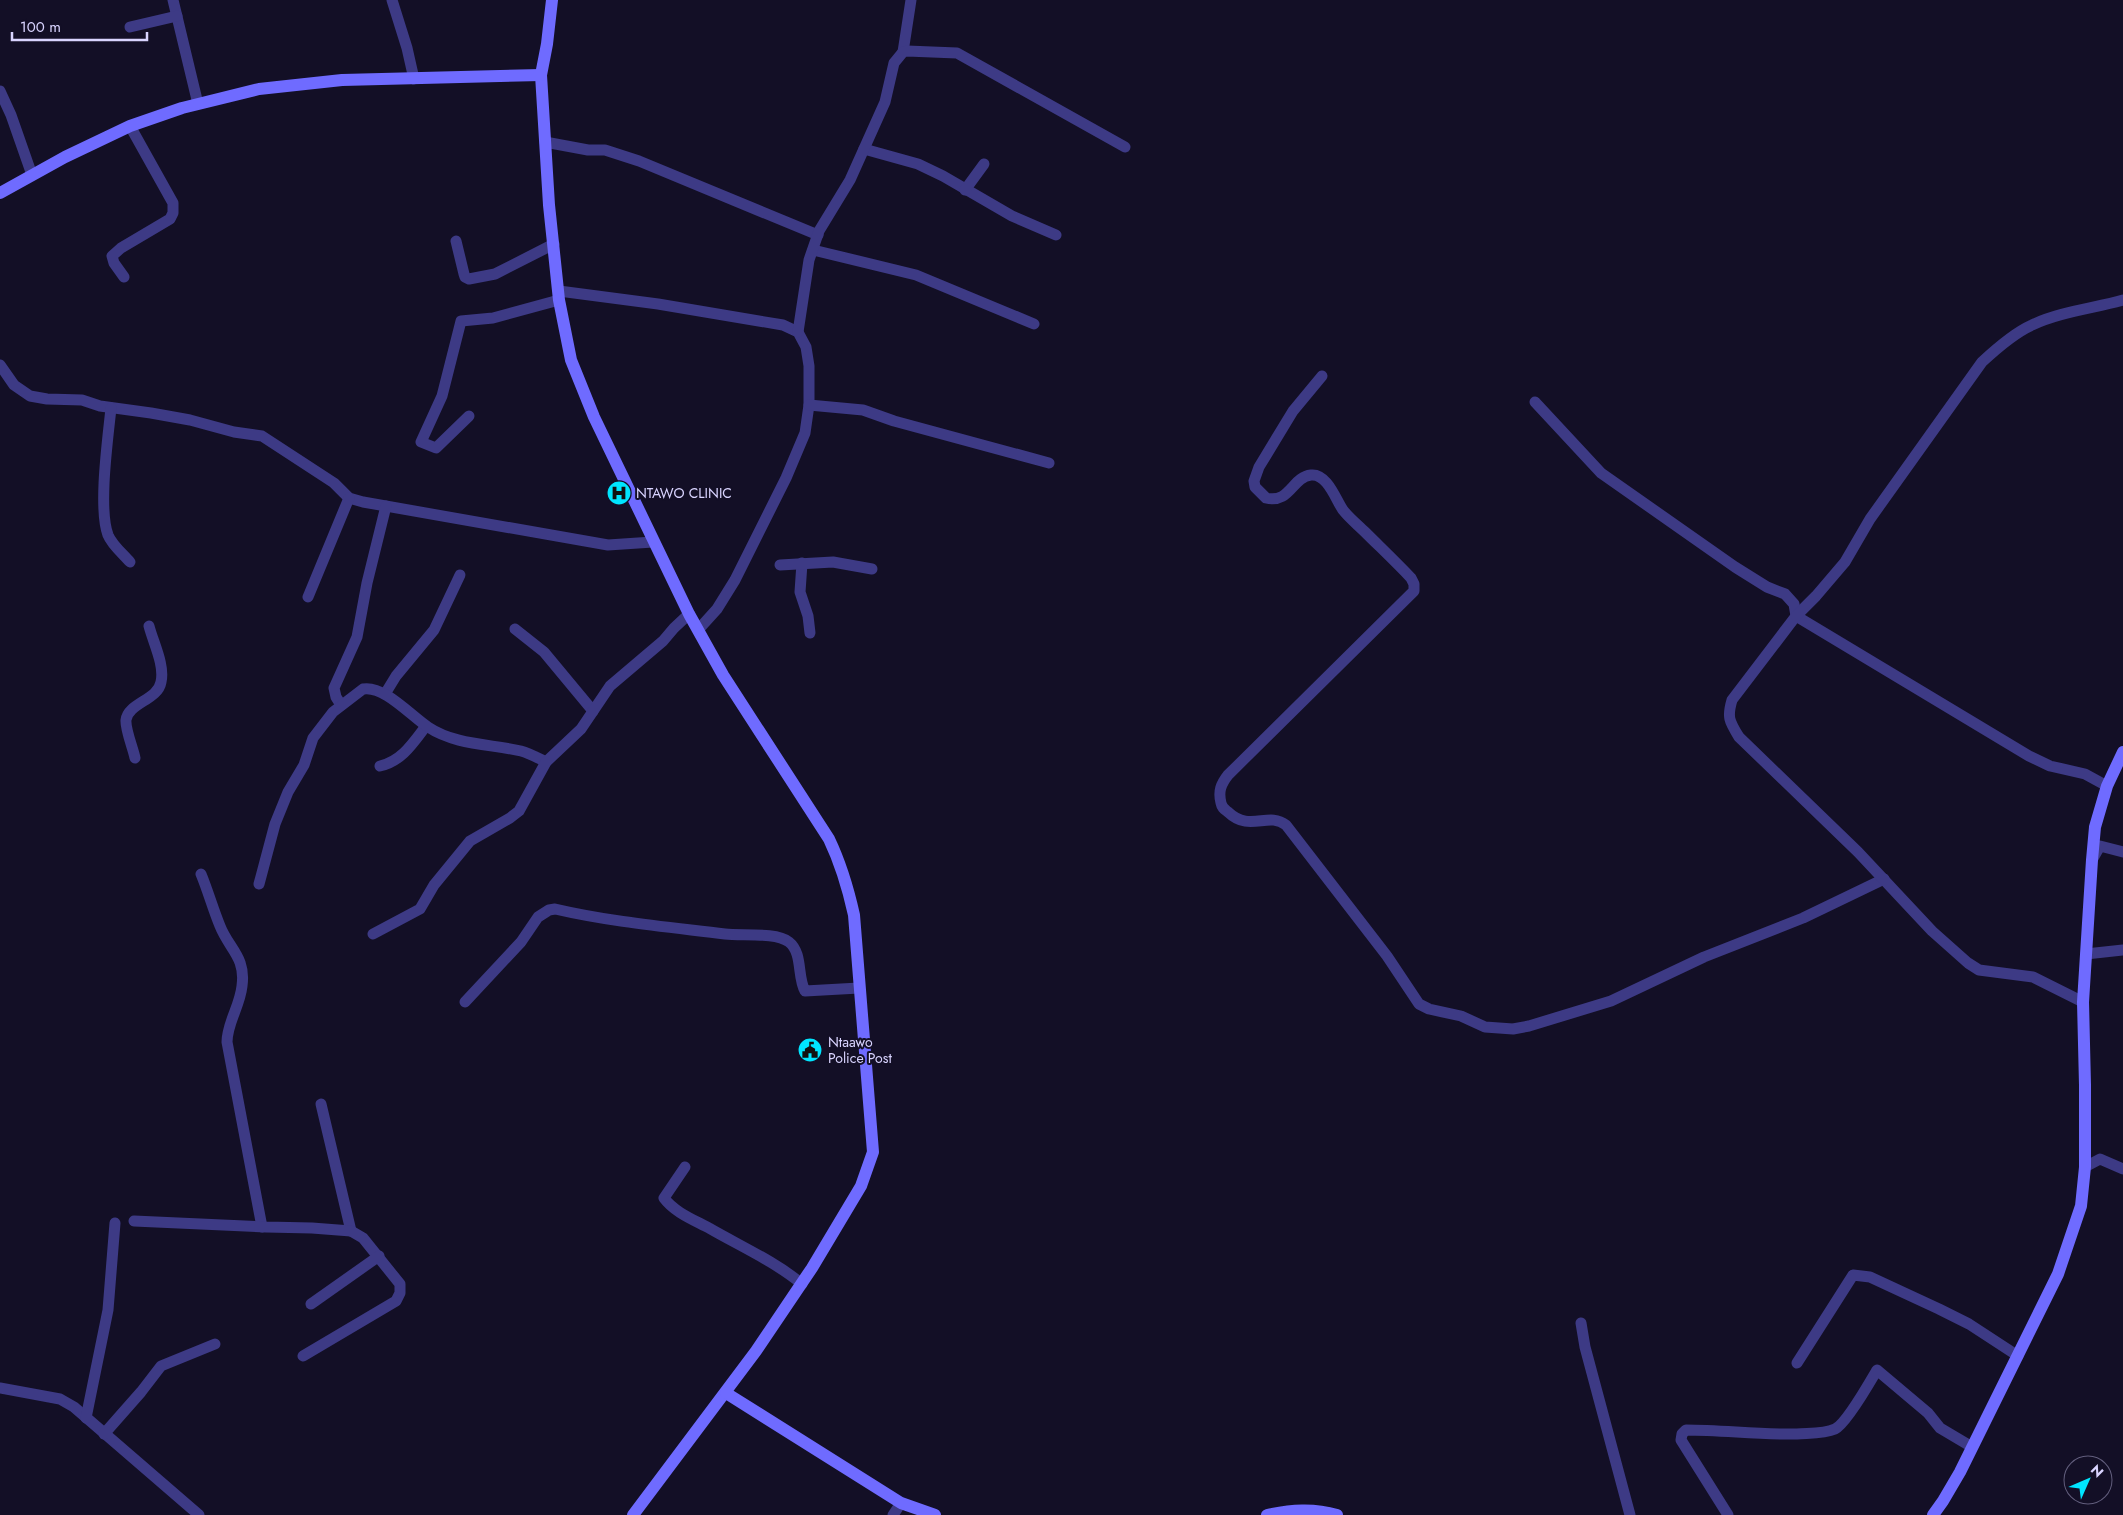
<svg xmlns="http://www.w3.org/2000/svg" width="2123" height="1515" font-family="Jost,sans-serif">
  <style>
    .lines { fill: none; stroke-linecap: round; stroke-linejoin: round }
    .street { stroke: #3d3a85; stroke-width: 11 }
    .secondary { stroke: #6f6bff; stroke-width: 12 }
    .labels { text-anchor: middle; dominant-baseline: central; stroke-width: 4; stroke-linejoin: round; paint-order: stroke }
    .poi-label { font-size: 14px; fill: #d9d4ff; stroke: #130f26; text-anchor: start }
  </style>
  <rect width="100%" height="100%" fill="#130f26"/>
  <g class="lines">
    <!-- street -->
    <g class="street">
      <polyline points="173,0 198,104"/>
      <polyline points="392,0 407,48 414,79"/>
      <polyline points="130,27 177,16"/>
      <polyline points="903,52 911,0"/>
      <polyline points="0,91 11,115 32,175"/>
      <polyline points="545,142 588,150 605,150 639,161 818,235"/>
      <polyline points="864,149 918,164 943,176 1012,216 1056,235"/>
      <polyline points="965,190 984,164"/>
      <polyline points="456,241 464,274 465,277 469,279 495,274 554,244"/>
      <polyline points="813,250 916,275 1034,324"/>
      <polyline points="124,277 114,263 112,256 121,248 170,219 173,213 173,203 130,126"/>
      <polyline points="559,291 658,304 783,325 798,332 806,347 809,366 809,405 805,433 786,478 735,580 717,609 698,630"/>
      <polyline points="798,332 809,260 819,231 850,180 885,102 894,63 903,52 907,51 957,53 1125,147"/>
      <polyline points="0,365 14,385 30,396 47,399 82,400 100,406 151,413 190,420 234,432 262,436 334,483 349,498 363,502 608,545 653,542"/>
      <path d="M1322,376L1293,411L1259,467L1254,481L1255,487L1266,498C1290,504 1292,477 1311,475C1327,473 1336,500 1343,510C1349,518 1358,525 1365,532C1380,547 1396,562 1411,578L1414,584V591L1228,775C1221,784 1218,791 1221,803C1222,808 1224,809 1228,812C1250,833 1268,811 1286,825L1387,956L1419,1004L1429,1009L1461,1016L1485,1027L1513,1029L1529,1026L1611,1001L1704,957L1803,918L1884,879"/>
      <polyline points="1535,402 1601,473 1735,567 1767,587 1785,594 1794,604 1796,616 2029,756 2050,766 2085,774 2107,786"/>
      <polyline points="809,405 863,410 894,421 1049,463"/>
      <path d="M111,408C108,438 98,508 108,535C112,545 123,554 130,562"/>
      <polyline points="469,416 436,448 421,442 442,396 461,321 493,318 559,300"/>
      <polyline points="802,563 800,592 808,616 810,633"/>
      <polyline points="780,565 833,562 872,569"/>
      <polyline points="308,597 349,498"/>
      <polyline points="515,629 544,652 593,711"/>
      <polyline points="385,694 396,676 434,630 460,575"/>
      <polyline points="341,705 336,697 334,688 357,637 367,583 386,506"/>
      <path d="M135,758C133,748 125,729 126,720C128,703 158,700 161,682C165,665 153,642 149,626"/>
      <path d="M380,766C402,761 413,743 426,726"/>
      <polyline points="2092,860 2100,846 2123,852"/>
      <path d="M201,874C208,891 213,909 220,926C229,949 246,957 242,986C240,1006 227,1023 227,1042L262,1227"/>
      <path d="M259,884L275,824L288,792L304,765L313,738L333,712L363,689C384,685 411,716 428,727C455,745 490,744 521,751C529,753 538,758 546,762"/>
      <polyline points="373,934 420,909 434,885 470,841 510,818 519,811 546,762 581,729 610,686 663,641 674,628 689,614"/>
      <polyline points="2086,954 2123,950"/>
      <path d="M465,1002L521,942L538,917L549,910L555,909C611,922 668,927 725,934C742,936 776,932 789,942C803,953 797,977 805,991L859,988"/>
      <path d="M2083,1002L2033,977L1979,970L1968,963L1932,931L1858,852L1739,737C1729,721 1727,717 1732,700L1796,616L1816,596L1845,562L1870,519L1982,362C1997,348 2014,333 2032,325C2059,312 2095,308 2123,300"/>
      <polyline points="321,1104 351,1231"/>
      <path d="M685,1167L664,1198C674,1212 694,1220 709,1228C740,1246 774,1261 802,1284"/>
      <polyline points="2085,1167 2100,1159 2123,1169"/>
      <polyline points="134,1221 266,1227 312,1228 351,1231 363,1238 400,1284 400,1293 396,1301 303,1356"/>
      <polyline points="311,1304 379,1256"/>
      <polyline points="1581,1323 1585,1347 1630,1515"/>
      <polyline points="1797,1363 1853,1275 1870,1277 1939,1309 1969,1324 2018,1356"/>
      <polyline points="0,1388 60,1399 74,1407 199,1515"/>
      <polyline points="86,1418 108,1310 115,1223"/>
      <polyline points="104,1434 141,1392 161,1366 215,1344"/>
      <polyline points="893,1515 901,1503"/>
      <path d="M1728,1515L1681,1440L1682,1434L1686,1430C1723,1430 1760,1435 1797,1434C1809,1433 1824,1434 1835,1429C1846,1424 1870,1382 1877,1370L1928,1413L1940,1428L1972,1447"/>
    </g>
    <!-- secondary -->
    <g class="secondary">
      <path d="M552,0L547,44L541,75L549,205L559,300L571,360L594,417L689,614L723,675L829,839C841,864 848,888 854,915L873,1152L861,1186L812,1268L756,1351L633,1515"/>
      <polyline points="0,193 65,157 130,126 182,108 259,89 342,80 541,75"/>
      <polyline points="726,1393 901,1503 935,1515"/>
      <path d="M1267,1515C1291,1510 1313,1508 1337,1515"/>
      <polyline points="1933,1515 1943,1501 1960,1472 2058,1274 2081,1206 2085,1167 2085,1085 2083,1002 2092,860 2095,827 2107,786 2123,752"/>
    </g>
  </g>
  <!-- icons -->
  <defs>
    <symbol id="hospital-disc" viewBox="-11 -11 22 22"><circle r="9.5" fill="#00e5ff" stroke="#130f26"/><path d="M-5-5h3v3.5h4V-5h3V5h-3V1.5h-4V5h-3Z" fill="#111"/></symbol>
    <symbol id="civic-disc" viewBox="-11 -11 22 22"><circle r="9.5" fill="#00e5ff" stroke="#130f26"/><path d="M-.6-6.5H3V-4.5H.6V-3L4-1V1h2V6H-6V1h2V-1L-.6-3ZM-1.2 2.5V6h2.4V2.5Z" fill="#111"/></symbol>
  </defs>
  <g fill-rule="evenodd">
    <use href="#hospital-disc" x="605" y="479" width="28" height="28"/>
    <use href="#civic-disc" x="796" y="1036" width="28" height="28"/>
  </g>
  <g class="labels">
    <!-- poi labels -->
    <g class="poi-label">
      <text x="636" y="493">NTAWO CLINIC</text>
      <text x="828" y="1042">Ntaawo<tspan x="828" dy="16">Police Post</tspan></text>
    </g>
  </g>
  <!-- north arrow -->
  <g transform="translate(2088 1480) rotate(45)"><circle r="24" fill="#130f26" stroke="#625e7d"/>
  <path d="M0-4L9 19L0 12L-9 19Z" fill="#00e5ff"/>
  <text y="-8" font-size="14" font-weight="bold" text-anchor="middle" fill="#d9d4ff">N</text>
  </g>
  <!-- scale -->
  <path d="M12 32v8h135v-8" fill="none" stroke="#d9d4ff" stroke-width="2.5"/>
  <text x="20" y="32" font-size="15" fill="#d9d4ff" stroke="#130f26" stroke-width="4" paint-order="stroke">100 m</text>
</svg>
